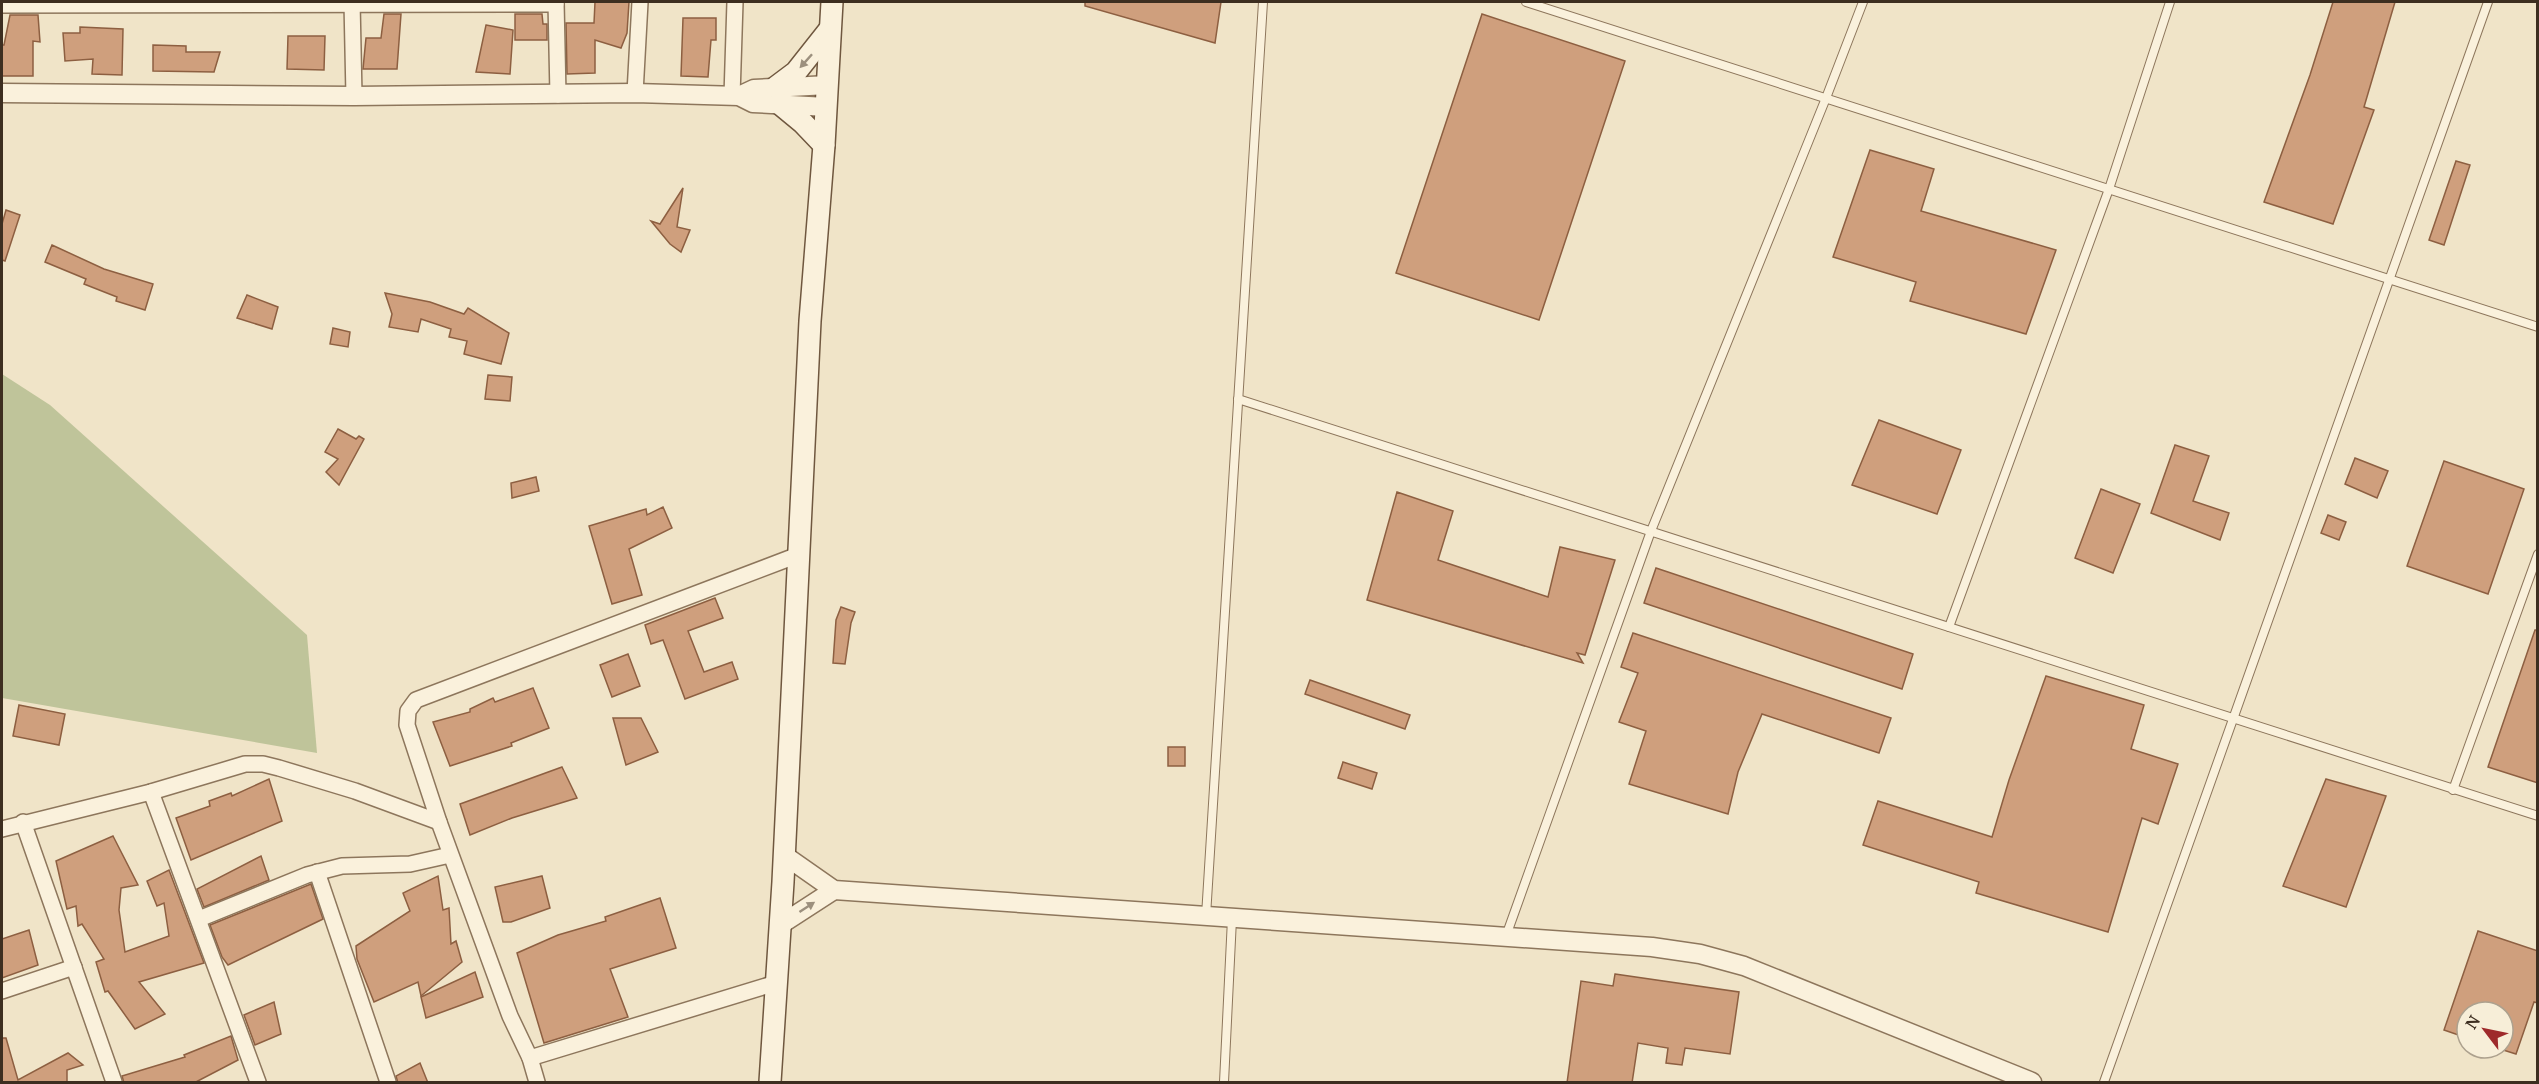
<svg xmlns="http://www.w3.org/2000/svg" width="2539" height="1084" font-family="'PT Serif',serif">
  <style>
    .cemetery { fill: #bfc49a }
    .building { fill: #cf9f7d; stroke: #8d5f41; stroke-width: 1.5 }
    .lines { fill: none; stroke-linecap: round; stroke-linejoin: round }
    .service-casing { stroke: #8d765c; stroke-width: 10 }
    .minor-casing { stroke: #8d765c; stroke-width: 18 }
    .tertiary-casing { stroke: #8d765c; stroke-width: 21 }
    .secondary-casing { stroke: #6f573f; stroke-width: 24 }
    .service { stroke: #faf1dc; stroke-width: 8 }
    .minor { stroke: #faf1dc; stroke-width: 15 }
    .tertiary { stroke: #faf1dc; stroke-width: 18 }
    .secondary { stroke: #faf1dc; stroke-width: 21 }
    .oneway { fill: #9c907e }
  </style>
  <rect width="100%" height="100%" fill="#f0e4c8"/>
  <!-- cemetery -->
  <polygon class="cemetery" points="2,374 50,405 307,635 317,753 2,698"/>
  <!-- building -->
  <g class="building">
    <polygon points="595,2 629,2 627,33 621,48 595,40 595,73 567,74 566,23 594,23"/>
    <polygon points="1085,2 1221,2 1215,43 1085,6"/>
    <polygon points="2333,2 2395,2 2364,107 2374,110 2333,224 2264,202 2310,75"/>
    <polygon points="384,14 401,14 397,69 363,69 366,38 381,38"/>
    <polygon points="515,14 542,14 543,24 547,24 547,40 515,40"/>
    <polygon points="1482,14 1625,61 1539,320 1396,273"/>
    <polygon points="10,15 38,15 40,42 33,41 33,76 2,76 2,45 4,45"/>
    <polygon points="683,18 716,18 716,40 711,40 708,77 681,76"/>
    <polygon points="486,25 513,30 510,74 476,72"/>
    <polygon points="80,27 123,29 122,75 92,74 93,59 65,61 63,33 80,33"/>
    <polygon points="288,36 325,36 324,70 287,69"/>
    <polygon points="153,45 186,46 186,52 220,52 214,72 153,71"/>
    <polygon points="1870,150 1934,169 1921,211 2056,250 2026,334 1910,301 1916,282 1833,257"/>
    <polygon points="2456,161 2470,165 2444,245 2429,240"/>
    <polygon points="683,188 677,227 690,230 681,252 670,244 651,221 660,224"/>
    <polygon points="6,210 20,215 5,261 2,260 2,224"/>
    <polygon points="52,245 104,269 153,284 145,310 116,301 117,297 84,284 86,279 45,262"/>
    <polygon points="385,293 430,302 464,314 468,308 509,333 501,364 464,354 467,341 449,337 451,329 421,319 418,332 389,327 392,314"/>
    <polygon points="247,295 278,307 272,329 237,318"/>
    <polygon points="333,328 350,332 348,347 330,344"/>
    <polygon points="488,375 512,377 510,401 485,399"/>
    <polygon points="1879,420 1961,450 1937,514 1852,485"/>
    <polygon points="338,429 356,439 359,436 364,439 339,485 326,472 338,459 325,452"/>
    <polygon points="2175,445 2209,456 2193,501 2229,513 2220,540 2151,513"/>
    <polygon points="2355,458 2388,471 2377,498 2345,484"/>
    <polygon points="2444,461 2524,489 2488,594 2407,566"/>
    <polygon points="536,477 539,491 512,498 511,483"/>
    <polygon points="2101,489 2140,504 2113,573 2075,558"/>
    <polygon points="1397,492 1453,511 1438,560 1548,597 1560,547 1615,560 1585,655 1577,653 1583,663 1367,600"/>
    <polygon points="663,507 672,528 629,549 642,595 612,604 589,526 646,509 647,515"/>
    <polygon points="2328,515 2346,522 2339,540 2321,533"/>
    <polygon points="1656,568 1913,654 1902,689 1644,603"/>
    <polygon points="715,598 723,618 688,631 704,672 732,662 738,679 685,699 663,640 651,644 645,625"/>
    <polygon points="841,607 855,612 851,623 845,664 833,663 836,620"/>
    <polygon points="2535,630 2538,630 2538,783 2488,767"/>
    <polygon points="1633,633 1891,718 1879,753 1762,714 1738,772 1728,814 1629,784 1646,731 1619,722 1638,673 1621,667"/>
    <polygon points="628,654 640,686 612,697 600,665"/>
    <polygon points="2046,676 2144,705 2131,749 2178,764 2158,824 2142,818 2108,932 1976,893 1979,882 1863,845 1878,801 1992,837 2009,780"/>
    <polygon points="1310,680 1410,715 1405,729 1305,694"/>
    <polygon points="533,688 549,728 511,743 512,746 450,766 433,722 470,712 470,709 493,698 495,702"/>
    <polygon points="19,705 65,714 59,745 13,736"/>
    <polygon points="613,718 641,718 658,752 626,765"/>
    <rect x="1168" y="747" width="17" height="19"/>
    <polygon points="1343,762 1377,773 1372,789 1338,778"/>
    <polygon points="562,767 577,798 512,818 470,835 460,804"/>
    <polygon points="269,779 282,821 191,860 176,818 210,806 209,801 231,793 232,796"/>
    <polygon points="2326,779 2386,796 2346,907 2283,886"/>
    <polygon points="113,836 138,885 121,888 119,910 125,952 169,936 164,903 157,906 147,881 169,870 204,963 139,982 165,1014 135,1029 108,991 105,992 96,962 104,959 82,924 78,926 76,906 67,909 56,861"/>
    <polygon points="261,856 269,880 204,907 197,889"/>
    <polygon points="438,876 443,910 449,908 451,944 456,941 462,962 421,996 418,982 374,1002 357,959 356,946 410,911 403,893"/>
    <polygon points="542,876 550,908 511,922 503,922 495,887"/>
    <polygon points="311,884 323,919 228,965 222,957 210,925"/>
    <polygon points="660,898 676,948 610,969 628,1017 544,1043 517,953 558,935 606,921 605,917"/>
    <polygon points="29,930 38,965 2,978 2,939"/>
    <polygon points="2478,931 2538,951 2538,1003 2534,1002 2516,1054 2503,1050 2503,1012 2467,1012 2467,1038 2444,1030"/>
    <polygon points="475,972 483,997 426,1018 421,997"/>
    <polygon points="1615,974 1739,992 1730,1054 1685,1048 1682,1065 1666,1063 1668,1048 1638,1043 1632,1083 1567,1083 1581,981 1613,986"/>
    <polygon points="274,1002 281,1034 255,1045 244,1015"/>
    <polygon points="231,1036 238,1060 194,1083 124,1083 122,1076 185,1057 184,1055"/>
    <polygon points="2,1038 6,1038 18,1080 68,1053 83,1065 67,1070 67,1083 2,1083"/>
    <polygon points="420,1063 428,1083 398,1083 396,1076"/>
  </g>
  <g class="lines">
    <defs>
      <g id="service">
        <polyline points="1526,2 2538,327"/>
        <polyline points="1238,399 2538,816"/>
        <polyline points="1949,627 2109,189 2170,2"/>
        <polyline points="2453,790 2538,554"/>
        <polyline points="1206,916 1263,2"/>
        <polyline points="1506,936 1651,531 1826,98 1863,2"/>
        <polyline points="1224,1082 1232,919"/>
        <polyline points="2104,1082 2488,2"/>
      </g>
      <g id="minor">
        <polyline points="352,2 354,96"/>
        <polyline points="556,2 558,95"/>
        <polyline points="2,5 556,4"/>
        <polyline points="635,93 640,2"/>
        <polyline points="732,96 735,2"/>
        <polyline points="151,792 258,1082"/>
        <polyline points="23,822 114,1082"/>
        <polyline points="439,822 510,1016 530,1058 537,1082"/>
        <polyline points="2,829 151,792 245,764 263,764 279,768 355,791 439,822 407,725 408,711 416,700 798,555"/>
        <polyline points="317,872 388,1082"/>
        <polyline points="199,919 307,875 342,866 410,864 450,855"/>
        <polyline points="2,991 74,967"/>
        <polyline points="530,1058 776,983"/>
      </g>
      <g id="tertiary">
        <polyline points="2,93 354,96 635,93 739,96 753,103 827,107"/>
        <polyline points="739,96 754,89 828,85"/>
        <polyline points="784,855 834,890 1652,947 1700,954 1744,966 2032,1082"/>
        <polyline points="780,925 834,890"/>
      </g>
      <g id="secondary">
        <polyline points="776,87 796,72 830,29"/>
        <polyline points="780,104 803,123 824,145"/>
        <polyline points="770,1082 783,882 810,321 824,145 832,2"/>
      </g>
    </defs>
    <!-- service casing -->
    <use href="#service" class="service-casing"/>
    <!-- minor casing -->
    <use href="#minor" class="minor-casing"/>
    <!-- tertiary casing -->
    <use href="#tertiary" class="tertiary-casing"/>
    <!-- secondary casing -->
    <use href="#secondary" class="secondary-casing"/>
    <!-- service -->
    <use href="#service" class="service"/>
    <!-- minor -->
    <use href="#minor" class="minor"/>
    <!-- tertiary -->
    <use href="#tertiary" class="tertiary"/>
    <!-- secondary -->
    <use href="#secondary" class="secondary"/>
  </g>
  <!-- one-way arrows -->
  <defs><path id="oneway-solid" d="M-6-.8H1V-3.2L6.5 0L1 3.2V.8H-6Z" transform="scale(1.5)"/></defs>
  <g class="oneway">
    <use href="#oneway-solid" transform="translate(806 61) rotate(132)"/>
    <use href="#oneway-solid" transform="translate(807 907) rotate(-33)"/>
  </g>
  <!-- border -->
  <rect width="2539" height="1084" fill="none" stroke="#3d2e20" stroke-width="6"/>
  <!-- north arrow -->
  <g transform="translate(2485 1030) rotate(302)"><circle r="28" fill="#f7eed8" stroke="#ada18e" stroke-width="1.5"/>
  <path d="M0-4.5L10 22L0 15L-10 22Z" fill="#9e2a2b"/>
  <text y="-9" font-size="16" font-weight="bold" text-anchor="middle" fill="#3d2e20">N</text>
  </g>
</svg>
